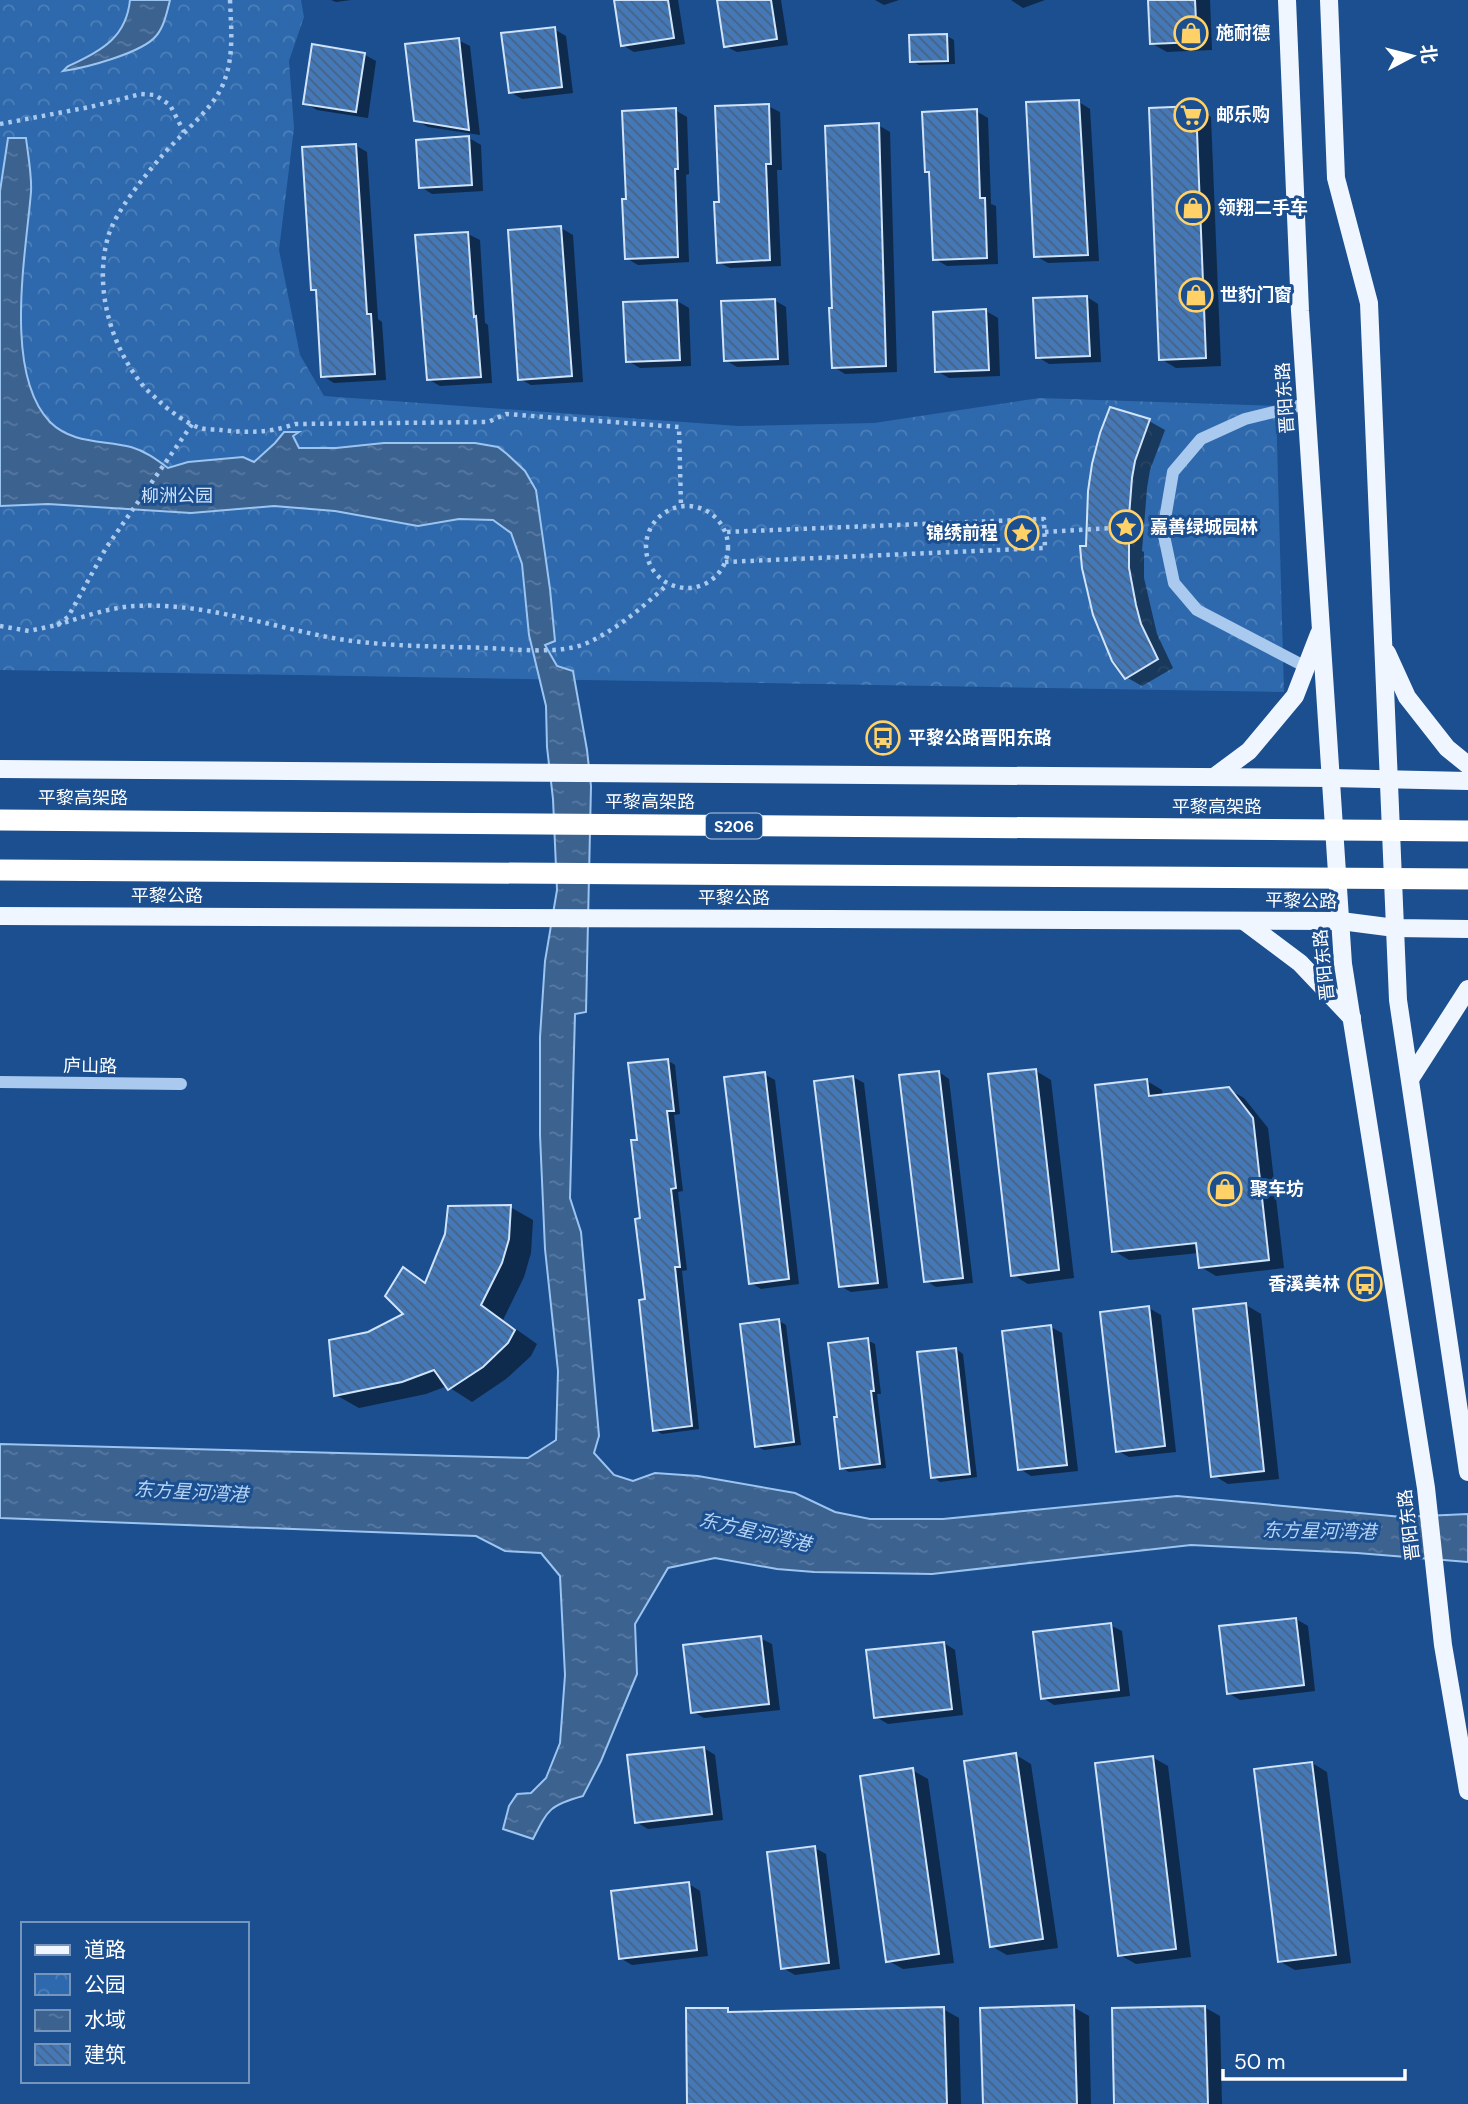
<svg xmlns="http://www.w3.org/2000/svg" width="1468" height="2104" font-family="'DM Sans','Noto Sans SC',sans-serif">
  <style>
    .park { fill: url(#park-crowns) }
    .water { fill: url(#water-ripples); stroke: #9cc4f0; stroke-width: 2 }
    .shadow { fill: #0007 }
    .building { fill: url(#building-back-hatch); stroke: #cfe3fa; stroke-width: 2 }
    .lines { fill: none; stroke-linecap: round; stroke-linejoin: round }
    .path { stroke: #a9c9ee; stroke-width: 4.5; stroke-dasharray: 3.5 5; stroke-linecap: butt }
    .minor { stroke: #a9c9ee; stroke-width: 12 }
    .major { stroke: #f0f6ff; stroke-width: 18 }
    .highway { stroke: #fff; stroke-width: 21 }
    .labels { text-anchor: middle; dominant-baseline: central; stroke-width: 6; stroke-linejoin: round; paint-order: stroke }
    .shield { fill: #1b4f8f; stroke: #bbcadd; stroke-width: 2 }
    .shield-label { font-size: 16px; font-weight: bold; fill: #fff }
    .poi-label { font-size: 18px; font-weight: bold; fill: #fff; stroke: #1b4f8f; text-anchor: start }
    .street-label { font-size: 18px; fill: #fff; stroke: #1b4f8f }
    .park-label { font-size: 18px; fill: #cfe3fa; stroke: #1b4f8f }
    .water-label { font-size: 19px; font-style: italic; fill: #b5d3f5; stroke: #1b4f8f }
  </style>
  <defs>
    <pattern id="park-crowns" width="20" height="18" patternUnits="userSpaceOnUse" patternTransform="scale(1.75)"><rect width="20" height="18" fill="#2e69ad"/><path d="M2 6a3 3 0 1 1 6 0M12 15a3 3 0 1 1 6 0" fill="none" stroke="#4d80b9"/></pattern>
    <pattern id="water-ripples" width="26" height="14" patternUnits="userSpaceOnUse" patternTransform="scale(1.75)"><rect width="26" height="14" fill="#3c6290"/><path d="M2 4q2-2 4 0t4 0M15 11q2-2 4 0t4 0" fill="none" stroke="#597aa1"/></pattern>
    <pattern id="building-back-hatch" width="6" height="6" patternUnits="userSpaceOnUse" patternTransform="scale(1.75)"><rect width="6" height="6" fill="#4478b7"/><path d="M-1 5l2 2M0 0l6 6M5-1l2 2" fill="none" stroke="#486282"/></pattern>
  </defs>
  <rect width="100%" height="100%" fill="#1b4f8f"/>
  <!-- park -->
  <polygon class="park" points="0,0 301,0 304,17 289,61 294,128 279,250 300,355 324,396 738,426 874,423 1039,398 1276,406 1284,692 0,670"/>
  <!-- water -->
  <g class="water">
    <path d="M130,0H170C167,12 164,27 156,36C142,53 85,68 63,71L67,67C99,51 126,40 130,0Z"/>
    <path d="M8,138H26C28,155 32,175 31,192C26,253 3,373 50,422C72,444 103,440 131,447C145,451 156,459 168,468L188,462L243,457L254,462L275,443L284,432H299L293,436L299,448H336L384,443H475L498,447L507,454L525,471L536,490L550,589L555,641L545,645L557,666L573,671L587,750L591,786L586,1012L575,1014L570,1198L581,1232L599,1436L594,1453L614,1475L633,1481L655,1473L698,1476L795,1493L835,1512L870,1519H943L1177,1496L1402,1517L1468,1514V1562L1357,1553L1191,1545L932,1574L814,1572L777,1569L715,1558L668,1568L635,1624L637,1674L601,1761L583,1796C550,1805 548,1809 533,1839L503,1829L509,1806L517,1794L531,1793L546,1778L560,1743L565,1675L560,1576L541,1553L505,1551L476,1536L0,1518V1444L528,1458L556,1440L558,1371L545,1249L540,1135V1037L545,961L557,890L553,799L547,747L546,706L529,635L522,564L511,533L493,520L459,519L418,526L335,511L274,506L191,513L48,504L0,506V191Z"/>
  </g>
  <!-- shadow -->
  <g class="shadow">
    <polygon points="331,0 351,0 336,2"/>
    <polygon points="616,0 678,0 685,44 634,52 622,45"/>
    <polygon points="719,0 781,0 788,45 737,52 725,46"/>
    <polygon points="875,0 899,0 884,5"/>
    <polygon points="1011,0 1045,0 1023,8"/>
    <polygon points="1150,0 1210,0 1212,50 1167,52 1151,43"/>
    <polygon points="554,29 566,36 573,93 522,99 510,92"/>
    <polygon points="947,36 954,40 955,64 919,65 912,61"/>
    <polygon points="458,40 470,46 480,135 428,127 416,120"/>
    <polygon points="365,55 376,61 368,118 317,110 305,103"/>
    <polygon points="1079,102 1090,109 1099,261 1048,263 1036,256"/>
    <polygon points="768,106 780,112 782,170 777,170 781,266 730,268 718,262 721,204"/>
    <polygon points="1196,108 1211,117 1221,366 1176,368 1161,359"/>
    <polygon points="675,110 687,117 689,174 686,175 689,262 638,265 626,258 627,200"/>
    <polygon points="976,111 988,118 991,204 996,206 998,264 947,266 935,259 931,173 927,171"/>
    <polygon points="878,125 890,132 897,372 845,374 834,367 833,309"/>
    <polygon points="469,138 481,145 483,191 432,194 421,187"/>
    <polygon points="355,145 367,152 378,319 382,322 386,380 334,383 323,376 318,292 313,289"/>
    <polygon points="561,228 573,235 583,382 531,385 520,379"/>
    <polygon points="468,234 480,240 485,323 488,325 492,383 440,386 428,379"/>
    <polygon points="1087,297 1098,304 1101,362 1049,364 1038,357"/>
    <polygon points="774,300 786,307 789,365 737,367 725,360"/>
    <polygon points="677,301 689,308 691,366 640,368 628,361"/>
    <polygon points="986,311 998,318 1000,376 949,378 937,371"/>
    <polygon points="1149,421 1165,430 1150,470 1147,488 1142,551 1144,552 1144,578 1157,634 1173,668 1142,686 1126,677 1088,547"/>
    <polygon points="667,1060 675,1065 680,1114 674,1115 683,1191 678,1192 687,1270 682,1271 699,1429 662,1434 655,1430 639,1141"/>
    <polygon points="1036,1071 1051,1080 1074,1278 1028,1284 1013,1275"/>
    <polygon points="939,1072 949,1079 973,1283 936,1287 926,1281"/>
    <polygon points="764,1074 775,1080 799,1284 761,1289 751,1283"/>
    <polygon points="853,1077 864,1083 888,1288 851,1292 840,1286"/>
    <polygon points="1147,1081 1162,1090 1163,1096 1228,1089 1244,1098 1268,1128 1284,1268 1216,1276 1201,1267 1199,1253 1129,1260 1114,1251"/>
    <polygon points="510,1207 533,1220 531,1253 524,1277 503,1320 537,1344 531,1356 506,1379 472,1402 447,1386 426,1394 359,1408 336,1395 368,1333 406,1315 404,1270 427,1283"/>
    <polygon points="1246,1305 1261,1314 1279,1479 1228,1484 1213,1475"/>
    <polygon points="1149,1308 1161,1315 1176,1452 1129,1457 1118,1451"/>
    <polygon points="779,1321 786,1325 801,1445 764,1450 756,1446"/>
    <polygon points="1051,1327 1062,1333 1078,1471 1031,1476 1020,1469"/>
    <polygon points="867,1340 875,1344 881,1394 877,1394 886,1468 849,1472 842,1468 839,1418"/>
    <polygon points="956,1349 963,1354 977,1477 940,1482 933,1477"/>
    <polygon points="1296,1619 1308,1626 1315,1691 1240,1700 1228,1693"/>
    <polygon points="1110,1625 1122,1631 1130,1696 1054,1705 1043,1698"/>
    <polygon points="760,1638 772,1644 780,1710 704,1718 692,1711"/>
    <polygon points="944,1643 955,1650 963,1715 888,1724 876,1717"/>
    <polygon points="704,1748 715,1755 723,1820 648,1829 636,1822"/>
    <polygon points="1016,1755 1031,1764 1058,1948 1007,1955 991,1946"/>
    <polygon points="1152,1757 1168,1766 1191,1957 1136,1964 1120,1955"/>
    <polygon points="1312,1763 1327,1772 1351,1963 1295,1970 1279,1961"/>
    <polygon points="912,1770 928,1779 954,1963 903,1969 887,1960"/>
    <polygon points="815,1848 826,1854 840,1969 795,1975 783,1968"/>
    <polygon points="689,1884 700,1891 708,1956 632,1965 620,1958"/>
    <polygon points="1073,2007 1089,2016 1091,2104 985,2104"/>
    <polygon points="1204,2007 1220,2016 1222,2104 1116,2104"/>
    <polygon points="943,2009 959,2018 961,2104 689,2104 727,2010 734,2013"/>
  </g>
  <!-- building -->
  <g class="building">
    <polygon points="614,0 668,0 674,38 621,46"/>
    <polygon points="717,0 771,0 777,39 724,47"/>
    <polygon points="1148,0 1195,0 1197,42 1150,44"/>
    <polygon points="555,27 562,87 509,93 501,33"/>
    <polygon points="947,34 948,61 910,62 909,35"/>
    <polygon points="459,38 469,130 414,121 405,44"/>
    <polygon points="312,44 365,53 356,112 303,104"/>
    <polygon points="1079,100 1088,255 1034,257 1026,102"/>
    <polygon points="769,104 771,164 766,164 770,260 717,263 714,202 719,202 715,106"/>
    <polygon points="1196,106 1206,358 1159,360 1149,108"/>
    <polygon points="676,108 678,169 675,169 678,257 625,259 622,199 626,199 622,111"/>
    <polygon points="977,109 980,198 985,198 987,258 933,260 929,172 925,172 922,112"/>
    <polygon points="879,123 886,366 832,368 829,308 832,308 825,126"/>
    <polygon points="469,136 472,185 419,188 416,140"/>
    <polygon points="356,144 367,314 371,314 375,374 321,377 316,290 311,290 302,147"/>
    <polygon points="561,226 572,376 518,380 508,230"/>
    <polygon points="468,232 474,317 476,316 481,377 427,380 415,235"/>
    <polygon points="1087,296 1090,356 1036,358 1033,298"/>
    <polygon points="775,299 778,359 724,361 721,301"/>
    <polygon points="677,300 680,360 626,362 623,302"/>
    <polygon points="986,309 989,370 935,372 933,312"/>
    <polygon points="1110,407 1150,419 1135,461 1132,478 1127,542 1129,541 1129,568 1136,605 1141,624 1158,659 1125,679 1112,661 1093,615 1082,568 1080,546 1086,546 1088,491 1092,464 1100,433"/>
    <polygon points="668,1059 674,1111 667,1111 676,1188 671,1189 680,1267 675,1267 692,1426 653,1431 639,1300 645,1299 635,1219 640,1218 631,1140 637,1140 628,1063"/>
    <polygon points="1036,1069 1059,1270 1011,1276 988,1074"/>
    <polygon points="939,1071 963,1278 924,1282 899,1075"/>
    <polygon points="765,1072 789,1279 749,1284 724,1077"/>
    <polygon points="853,1076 878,1283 839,1287 814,1081"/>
    <polygon points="1147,1079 1149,1096 1229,1087 1253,1118 1269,1260 1199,1268 1196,1243 1112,1252 1095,1085"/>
    <polygon points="511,1205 509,1239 502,1263 481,1305 515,1330 508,1343 483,1367 448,1390 434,1370 402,1382 334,1396 329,1340 368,1332 403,1314 385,1296 403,1267 425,1283 445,1234 448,1206"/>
    <polygon points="1246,1303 1264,1471 1211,1477 1193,1309"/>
    <polygon points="1149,1306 1165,1446 1116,1452 1100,1312"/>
    <polygon points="779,1319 794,1442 755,1447 740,1324"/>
    <polygon points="1051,1325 1067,1465 1018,1470 1002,1331"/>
    <polygon points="868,1338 874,1391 871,1391 880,1464 840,1469 834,1417 837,1417 828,1343"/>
    <polygon points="956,1348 970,1474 931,1478 917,1352"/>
    <polygon points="1296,1618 1304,1685 1227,1694 1219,1626"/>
    <polygon points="1111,1623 1119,1690 1041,1699 1033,1632"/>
    <polygon points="761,1636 769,1704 691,1713 683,1645"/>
    <polygon points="944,1642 952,1709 874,1718 866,1650"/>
    <polygon points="704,1747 712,1814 635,1823 627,1755"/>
    <polygon points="1016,1753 1043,1939 990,1947 964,1761"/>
    <polygon points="1153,1756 1176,1949 1118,1956 1095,1763"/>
    <polygon points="1312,1762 1336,1955 1278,1962 1254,1769"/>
    <polygon points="913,1768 939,1954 886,1962 860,1776"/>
    <polygon points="815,1846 829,1963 781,1969 767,1852"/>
    <polygon points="689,1882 697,1950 619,1959 611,1891"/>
    <polygon points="1074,2005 1077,2104 983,2104 980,2008"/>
    <polygon points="1205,2006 1208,2104 1114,2104 1112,2008"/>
    <polygon points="944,2007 947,2104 687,2104 686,2008 728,2008 728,2012"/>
  </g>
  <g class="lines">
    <!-- path -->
    <g class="path">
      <path d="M230,0C231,27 234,54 225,79C216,108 180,134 161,157C144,177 115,212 108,237C94,286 110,344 141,383C146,390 154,396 160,402C170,411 186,423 200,428C206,430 215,429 221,430C247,433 270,433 295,424L488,422L506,414L679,427L681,506"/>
      <polyline points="0,124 90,107 141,94 155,95 170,105 184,132"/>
      <circle cx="687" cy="547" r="41"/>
      <polyline points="1045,532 1146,526"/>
      <polyline points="725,562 1045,548 1044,519 725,532"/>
      <path d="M57,625C82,617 108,608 134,606C201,602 268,626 333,638C384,647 435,646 487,648C517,649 559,655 587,643C618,629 644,606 668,584"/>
      <polyline points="0,626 29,631 57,625 68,617 106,548 193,423"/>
    </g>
    <!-- minor -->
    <g class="minor">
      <polyline points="1306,667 1197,610 1174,583 1163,531 1173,472 1201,439 1245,419 1306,404"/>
      <polyline points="0,1082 181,1084"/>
    </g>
    <!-- major -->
    <g class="major">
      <polyline points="1287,0 1300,311 1343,964 1426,1488 1443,1645 1468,1791"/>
      <polyline points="1329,0 1336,178 1369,303 1398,1000 1468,1472"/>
      <polyline points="1387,653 1407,697 1447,748 1468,765"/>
      <polyline points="0,769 1331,778 1468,781"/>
      <polyline points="1214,777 1249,751 1295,696 1319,634"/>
      <polyline points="0,916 1341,921 1395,928 1468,929"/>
      <polyline points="1244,921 1300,963 1352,1018"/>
      <polyline points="1410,1079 1468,989"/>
    </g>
    <!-- highway -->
    <g class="highway">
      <polyline points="0,820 1468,831"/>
      <polyline points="0,870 1468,879"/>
    </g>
  </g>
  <!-- icons -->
  <defs>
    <symbol id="shop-ring" viewBox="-11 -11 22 22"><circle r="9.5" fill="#1b4f8f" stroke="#ffd166" stroke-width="1.5"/><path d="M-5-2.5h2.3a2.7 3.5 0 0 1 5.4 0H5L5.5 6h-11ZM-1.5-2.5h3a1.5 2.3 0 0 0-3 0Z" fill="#ffd166"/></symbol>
    <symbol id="supermarket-ring" viewBox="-11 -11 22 22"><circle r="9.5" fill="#1b4f8f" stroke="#ffd166" stroke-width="1.5"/><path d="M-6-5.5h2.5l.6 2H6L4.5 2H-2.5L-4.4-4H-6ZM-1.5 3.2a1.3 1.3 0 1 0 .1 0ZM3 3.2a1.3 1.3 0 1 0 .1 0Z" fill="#ffd166"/></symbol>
    <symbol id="sight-ring" viewBox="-11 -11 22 22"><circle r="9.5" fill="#1b4f8f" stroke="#ffd166" stroke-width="1.5"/><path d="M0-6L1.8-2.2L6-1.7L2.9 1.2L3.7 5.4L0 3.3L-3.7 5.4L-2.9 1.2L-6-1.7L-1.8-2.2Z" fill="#ffd166"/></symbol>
    <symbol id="bus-ring" viewBox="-11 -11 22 22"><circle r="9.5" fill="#1b4f8f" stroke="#ffd166" stroke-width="1.5"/><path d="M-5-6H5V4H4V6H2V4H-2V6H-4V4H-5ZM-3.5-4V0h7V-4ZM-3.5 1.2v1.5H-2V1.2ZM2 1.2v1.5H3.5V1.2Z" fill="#ffd166"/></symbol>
  </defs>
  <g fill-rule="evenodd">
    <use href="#shop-ring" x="1172" y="14" width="38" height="38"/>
    <use href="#supermarket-ring" x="1172" y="96" width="38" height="38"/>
    <use href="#shop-ring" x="1174" y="189" width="38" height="38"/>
    <use href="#shop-ring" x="1177" y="276" width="38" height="38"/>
    <use href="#sight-ring" x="1107" y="508" width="38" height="38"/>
    <use href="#sight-ring" x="1003" y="514" width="38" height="38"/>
    <use href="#bus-ring" x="864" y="719" width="38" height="38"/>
    <use href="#shop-ring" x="1206" y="1170" width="38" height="38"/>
    <use href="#bus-ring" x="1346" y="1265" width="38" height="38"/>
  </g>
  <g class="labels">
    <!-- shield labels -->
    <rect class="shield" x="706" y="813.5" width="56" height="25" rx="5"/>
    <g class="shield-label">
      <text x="734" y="826">S206</text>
    </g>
    <!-- poi labels -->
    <g class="poi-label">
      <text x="1216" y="33">施耐德</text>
      <text x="1216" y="115">邮乐购</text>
      <text x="1218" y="208">领翔二手车</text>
      <text x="1220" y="295">世豹门窗</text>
      <text x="1150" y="527">嘉善绿城园林</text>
      <text x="998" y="533" text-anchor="end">锦绣前程</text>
      <text x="908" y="738">平黎公路晋阳东路</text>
      <text x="1250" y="1189">聚车坊</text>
      <text x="1340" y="1284" text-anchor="end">香溪美林</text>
    </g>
    <!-- street labels -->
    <g class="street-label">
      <text transform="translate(1285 398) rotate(-94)">晋阳东路</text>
      <text x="83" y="798">平黎高架路</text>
      <text x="650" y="802">平黎高架路</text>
      <text x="1217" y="807">平黎高架路</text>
      <text x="167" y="896">平黎公路</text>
      <text x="734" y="898">平黎公路</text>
      <text transform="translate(1301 901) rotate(1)">平黎公路</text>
      <text transform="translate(1324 965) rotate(-96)">晋阳东路</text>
      <text transform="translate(90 1066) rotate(1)">庐山路</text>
      <text transform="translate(1409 1525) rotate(-97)">晋阳东路</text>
    </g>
    <!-- park labels -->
    <g class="park-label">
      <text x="177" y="496">柳洲公园</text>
    </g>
    <!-- water labels -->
    <g class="water-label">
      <text transform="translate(191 1492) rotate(3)">东方星河湾港</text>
      <text transform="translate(1319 1531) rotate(1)">东方星河湾港</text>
      <text transform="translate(755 1532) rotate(13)">东方星河湾港</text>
    </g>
  </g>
  <!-- legend -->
  <rect x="21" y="1922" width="228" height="161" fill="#1b4f8f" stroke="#7695bc" stroke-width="2"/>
  <rect x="35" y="1945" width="35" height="10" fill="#f0f6ff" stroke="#7695bc" stroke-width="2"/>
  <text x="84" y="1957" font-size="21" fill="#ffffff">道路</text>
  <rect x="35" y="1974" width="35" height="21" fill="url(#park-crowns)" stroke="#7695bc" stroke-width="2"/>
  <text x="84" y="1992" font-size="21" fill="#ffffff">公园</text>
  <rect x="35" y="2010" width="35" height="21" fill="url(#water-ripples)" stroke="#7695bc" stroke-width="2"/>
  <text x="84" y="2027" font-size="21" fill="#ffffff">水域</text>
  <rect x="35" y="2044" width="35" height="21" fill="url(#building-back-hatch)" stroke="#7695bc" stroke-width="2"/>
  <text x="84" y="2062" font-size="21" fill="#ffffff">建筑</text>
  <!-- north arrow -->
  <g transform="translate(1412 56) rotate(83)" stroke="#1b4f8f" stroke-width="5" paint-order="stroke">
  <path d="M0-5L12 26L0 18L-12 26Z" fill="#ffffff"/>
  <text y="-10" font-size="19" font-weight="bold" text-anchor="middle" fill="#ffffff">北</text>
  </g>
  <!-- scale -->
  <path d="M1223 2069v10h182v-10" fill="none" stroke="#ffffff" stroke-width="3.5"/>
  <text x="1234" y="2069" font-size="21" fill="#ffffff" stroke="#1b4f8f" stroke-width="5" paint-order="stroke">50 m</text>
</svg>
